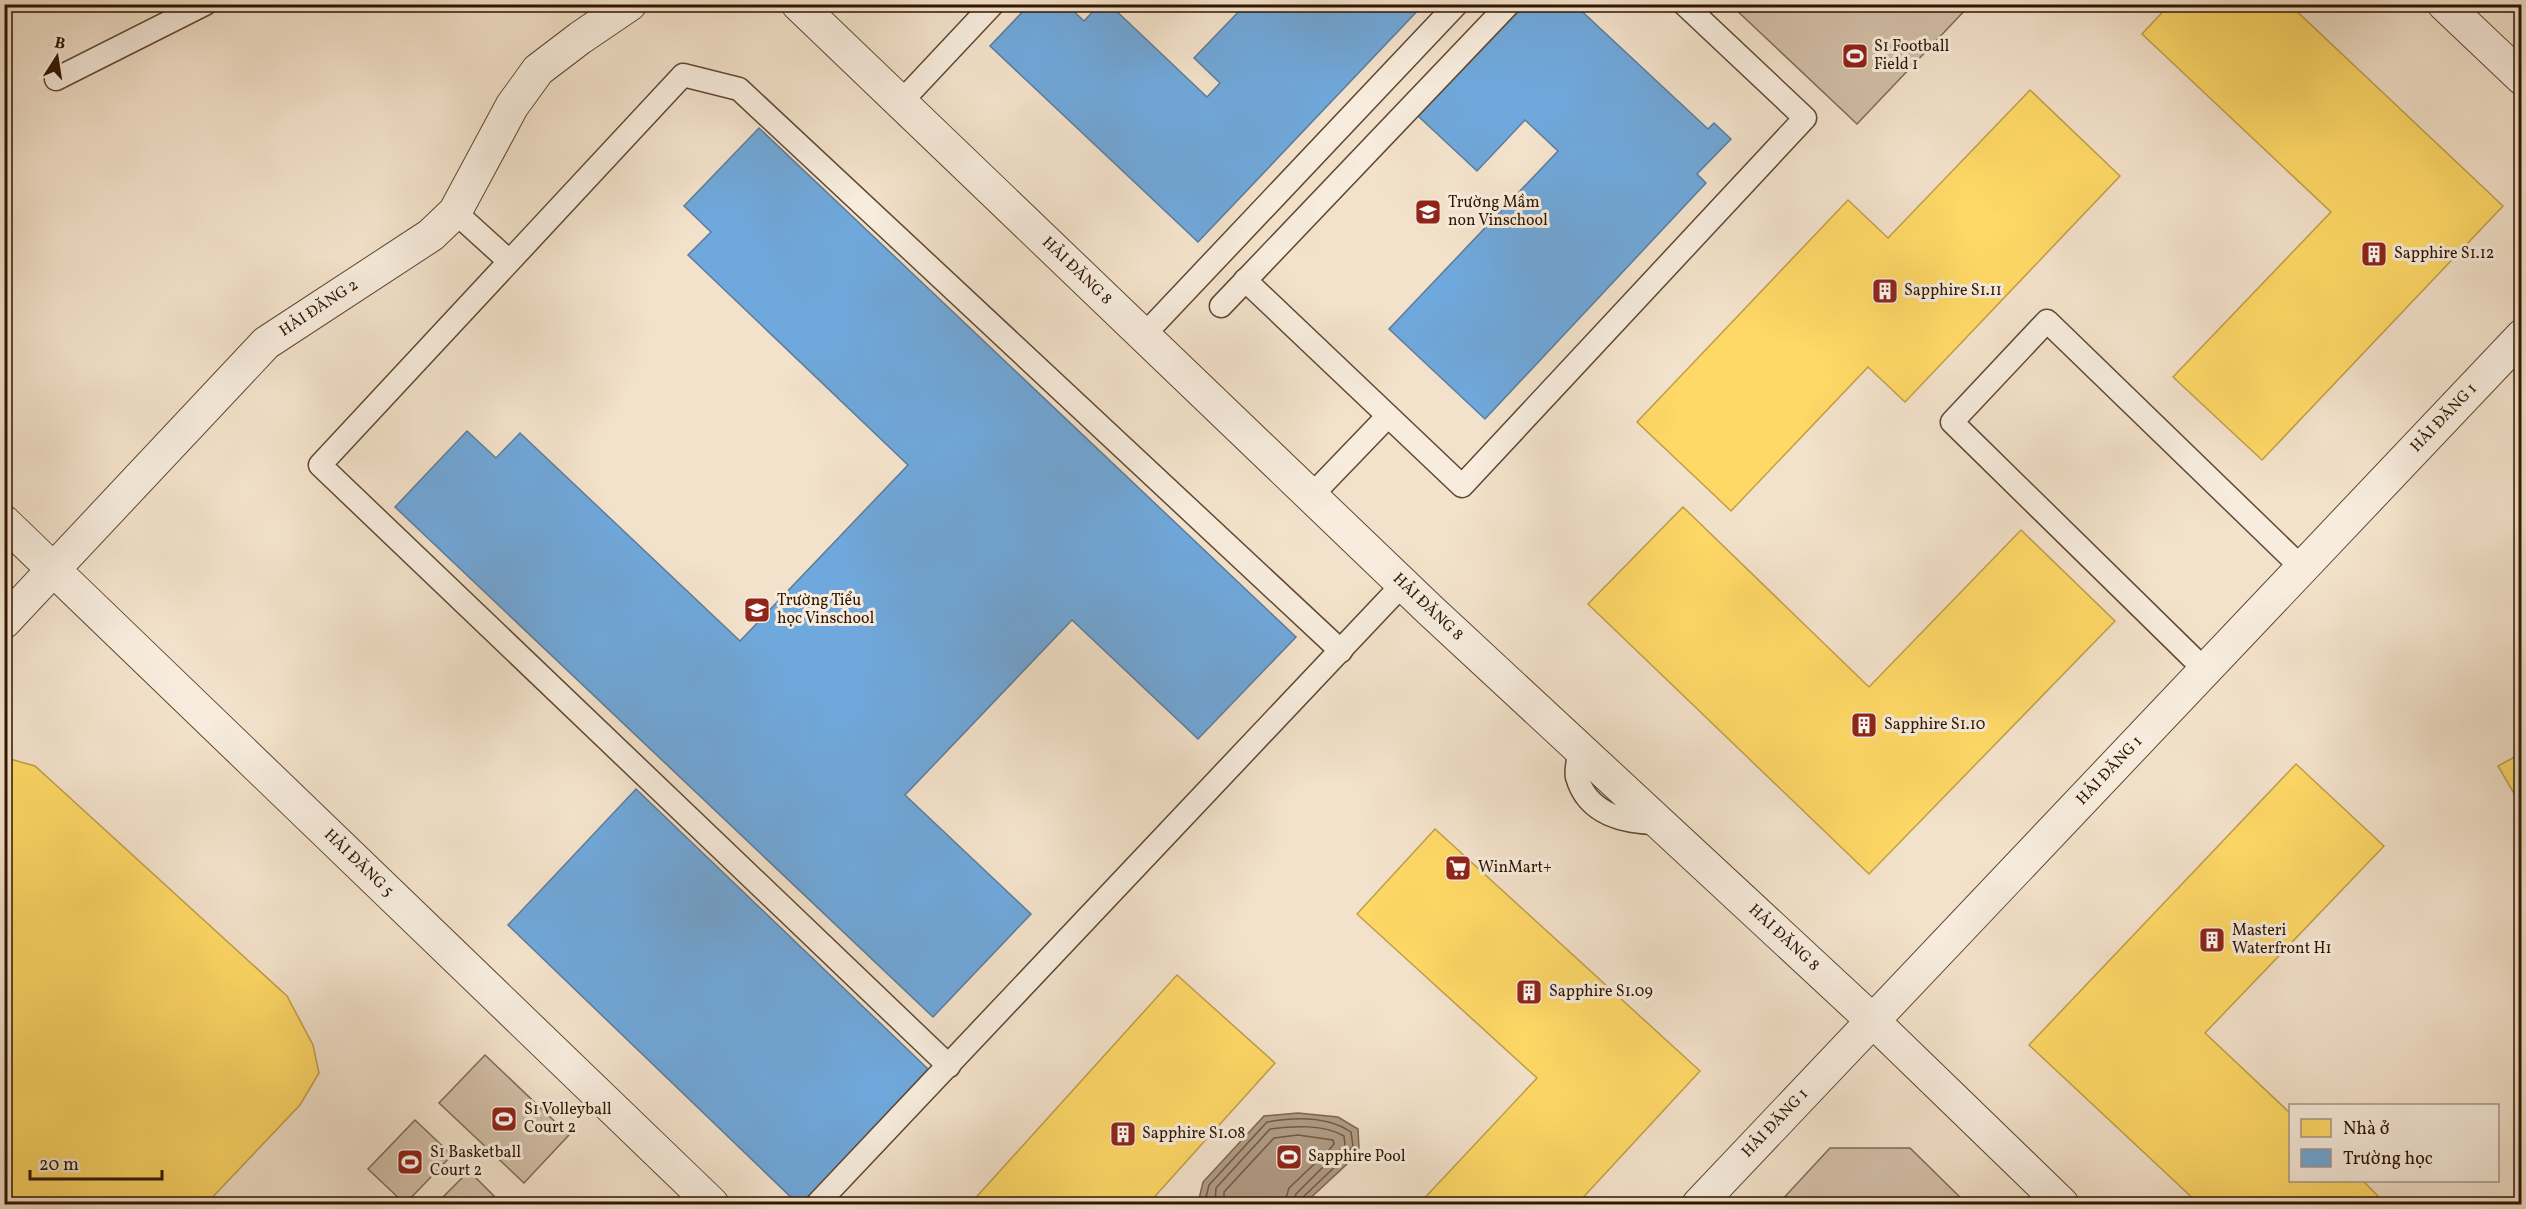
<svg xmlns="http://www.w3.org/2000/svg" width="2526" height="1209" font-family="Vollkorn,serif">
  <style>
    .green { fill: #d2bfa8; stroke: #806a54; stroke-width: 1.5 }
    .water { fill: #b09c86; stroke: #7c6650; stroke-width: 1.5 }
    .homes { fill: #ffd966; stroke: #c19e47; stroke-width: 1.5 }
    .schools { fill: #6fa8dc; stroke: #5c7c9a; stroke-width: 1.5 }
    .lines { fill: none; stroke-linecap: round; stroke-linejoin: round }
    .shore { stroke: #705843; stroke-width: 1.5 }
    .service-casing { stroke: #604833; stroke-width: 25 }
    .minor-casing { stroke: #604833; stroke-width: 35 }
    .service { stroke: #f7ecdd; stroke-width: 22 }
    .minor { stroke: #f7ecdd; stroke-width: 33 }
    .labels { text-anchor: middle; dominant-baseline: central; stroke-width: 6; stroke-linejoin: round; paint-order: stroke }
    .poi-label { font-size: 16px; fill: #2f1500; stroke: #f7ecdd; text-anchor: start }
    .street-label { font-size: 16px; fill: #2f1500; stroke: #f7ecdd }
  </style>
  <rect width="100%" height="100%" fill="#f3e2cb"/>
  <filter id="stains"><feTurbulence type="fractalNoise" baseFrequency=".00333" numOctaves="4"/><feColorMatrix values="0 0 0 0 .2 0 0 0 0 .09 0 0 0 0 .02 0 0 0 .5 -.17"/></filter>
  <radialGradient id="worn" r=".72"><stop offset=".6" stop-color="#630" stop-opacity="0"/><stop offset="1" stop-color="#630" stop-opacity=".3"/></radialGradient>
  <!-- green -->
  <g class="green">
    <polygon points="1731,5 1970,5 1857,124"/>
    <polygon points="485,1055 569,1135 524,1183 439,1103"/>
    <polygon points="415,1120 452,1155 405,1204 368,1169"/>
    <polygon points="1830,1148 1910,1148 1967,1204 1778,1204"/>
    <polygon points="469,1171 494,1196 485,1204 436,1204"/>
  </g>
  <!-- water -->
  <polygon class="water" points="1298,1113 1338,1117 1358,1129 1359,1148 1346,1165 1304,1204 1203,1204 1199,1199 1203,1182 1264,1116"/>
  <!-- homes -->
  <g class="homes">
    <polygon points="2170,4 2289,4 2503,206 2262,460 2173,377 2331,212 2142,34"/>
    <polygon points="2030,90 2120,176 1905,402 1868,367 1731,511 1637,422 1848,200 1888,238"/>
    <polygon points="1683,507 1869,687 2021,530 2115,621 1869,874 1588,604"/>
    <polygon points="2522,753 2522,807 2498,766"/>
    <polygon points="10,759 35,766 287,996 313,1045 319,1073 300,1105 206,1204 4,1204 4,764"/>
    <polygon points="2296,764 2384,846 2205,1033 2290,1113 2290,1180 2362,1180 2379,1197 2372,1204 2199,1204 2029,1045"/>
    <polygon points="1435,829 1700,1071 1577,1204 1419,1204 1537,1078 1357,914"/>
    <polygon points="1177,975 1275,1063 1148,1204 970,1204"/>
  </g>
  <!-- schools -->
  <g class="schools">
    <polygon points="1030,4 1066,4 1084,21 1100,4 1109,4 1207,97 1220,83 1194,58 1246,4 1424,4 1198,242 990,46"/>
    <polygon points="1523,4 1533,11 1539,4 1574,4 1708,129 1714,123 1731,139 1697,174 1706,183 1485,419 1389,329 1558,151 1525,120 1477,171 1418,116"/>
    <polygon points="759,128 1296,637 1198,739 1072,620 905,795 1031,914 933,1017 395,507 467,431 496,458 520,433 740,641 908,465 688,255 711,232 684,206"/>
    <polygon points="636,789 928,1069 802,1204 798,1204 508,925"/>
  </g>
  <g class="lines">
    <!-- shore -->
    <g class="shore">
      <path d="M1208,1204L1206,1197L1209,1185L1267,1122C1295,1117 1327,1116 1351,1132L1353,1146L1341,1161L1302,1198L1300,1204"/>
      <path d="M1215,1204L1216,1188L1270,1129C1294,1126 1323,1124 1344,1136L1345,1145L1296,1194L1293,1204"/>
      <polyline points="1224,1204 1224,1192 1274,1138 1298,1135 1333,1140 1334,1144 1329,1150 1289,1188 1284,1204"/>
    </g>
    <defs>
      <g id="service">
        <polyline points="56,79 205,4"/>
        <polyline points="900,103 993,4"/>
        <polyline points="455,212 509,261"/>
        <polyline points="1245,280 1462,486 1805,118 1684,4"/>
        <polyline points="1221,306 1509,4"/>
        <polyline points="1143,336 1457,4"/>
        <polyline points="1311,496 1388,416"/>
        <polyline points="2205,670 1952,422 2047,321 2302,568"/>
        <path d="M1580,749C1579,758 1575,769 1577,777C1588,815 1626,823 1659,823"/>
        <polyline points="949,1066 320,465 683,75 739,89 1341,651"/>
        <polyline points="817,1204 1403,584"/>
      </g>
      <g id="minor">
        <path id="s1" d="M798,4L1430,610L1873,1021L2062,1204"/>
        <polyline points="2444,4 2522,78"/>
        <path id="s2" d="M4,522L712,1204"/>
        <path id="s3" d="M4,622L266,343L431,235L455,212L512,106L538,70L580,38L630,4"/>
        <path id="s4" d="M1699,1204L2522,336"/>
      </g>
    </defs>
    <!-- service casing -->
    <use href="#service" class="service-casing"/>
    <!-- minor casing -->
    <use href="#minor" class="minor-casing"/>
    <!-- service -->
    <use href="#service" class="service"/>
    <!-- minor -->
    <use href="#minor" class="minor"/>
  </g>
  <!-- icons -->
  <defs>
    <symbol id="stadium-square" viewBox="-11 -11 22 22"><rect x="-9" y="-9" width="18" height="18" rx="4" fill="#8f2418" stroke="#f7ecdd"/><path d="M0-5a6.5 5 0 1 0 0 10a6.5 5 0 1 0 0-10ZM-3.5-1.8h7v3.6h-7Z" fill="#fff"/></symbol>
    <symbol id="school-square" viewBox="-11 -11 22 22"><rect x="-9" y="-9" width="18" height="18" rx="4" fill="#8f2418" stroke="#f7ecdd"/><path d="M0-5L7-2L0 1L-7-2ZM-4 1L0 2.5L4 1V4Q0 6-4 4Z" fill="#fff"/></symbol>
    <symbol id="building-square" viewBox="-11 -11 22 22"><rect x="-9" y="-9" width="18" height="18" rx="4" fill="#8f2418" stroke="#f7ecdd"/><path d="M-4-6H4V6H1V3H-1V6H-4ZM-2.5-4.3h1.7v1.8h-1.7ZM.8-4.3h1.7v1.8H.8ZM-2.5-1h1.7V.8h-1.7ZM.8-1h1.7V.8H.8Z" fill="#fff"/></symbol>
    <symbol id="supermarket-square" viewBox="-11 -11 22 22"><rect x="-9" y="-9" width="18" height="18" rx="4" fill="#8f2418" stroke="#f7ecdd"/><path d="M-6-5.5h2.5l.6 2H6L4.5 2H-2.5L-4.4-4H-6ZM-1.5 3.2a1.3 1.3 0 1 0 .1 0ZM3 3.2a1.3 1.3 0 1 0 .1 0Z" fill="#fff"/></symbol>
  </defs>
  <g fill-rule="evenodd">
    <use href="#stadium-square" x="1840" y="41" width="30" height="30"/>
    <use href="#school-square" x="1413" y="197" width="30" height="30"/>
    <use href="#building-square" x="2359" y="239" width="30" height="30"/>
    <use href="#building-square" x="1870" y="276" width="30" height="30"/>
    <use href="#school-square" x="742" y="595" width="30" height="30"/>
    <use href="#building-square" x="1849" y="710" width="30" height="30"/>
    <use href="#supermarket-square" x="1443" y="853" width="30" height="30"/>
    <use href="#building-square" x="2197" y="925" width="30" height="30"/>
    <use href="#building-square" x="1514" y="977" width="30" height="30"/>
    <use href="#stadium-square" x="489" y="1104" width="30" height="30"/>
    <use href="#building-square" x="1108" y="1119" width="30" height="30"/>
    <use href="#stadium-square" x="1274" y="1142" width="30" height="30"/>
    <use href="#stadium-square" x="395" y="1147" width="30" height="30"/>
  </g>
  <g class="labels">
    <!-- poi labels -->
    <g class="poi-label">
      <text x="1874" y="47">S1 Football<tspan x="1874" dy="18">Field 1</tspan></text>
      <text x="1448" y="203">Trường Mầm<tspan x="1448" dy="18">non Vinschool</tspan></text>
      <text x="2394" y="254">Sapphire S1.12</text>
      <text x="1904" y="291">Sapphire S1.11</text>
      <text x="777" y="601">Trường Tiểu<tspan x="777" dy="18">học Vinschool</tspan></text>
      <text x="1884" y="725">Sapphire S1.10</text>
      <text x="1478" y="868">WinMart+</text>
      <text x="2232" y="931">Masteri<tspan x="2232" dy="18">Waterfront H1</tspan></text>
      <text x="1549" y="992">Sapphire S1.09</text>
      <text x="524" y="1110">S1 Volleyball<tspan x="524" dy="18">Court 2</tspan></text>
      <text x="1142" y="1134">Sapphire S1.08</text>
      <text x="430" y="1153">S1 Basketball<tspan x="430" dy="18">Court 2</tspan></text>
      <text x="1308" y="1157">Sapphire Pool</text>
    </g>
    <!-- street labels -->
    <g class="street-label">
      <text stroke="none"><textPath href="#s1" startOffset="386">HẢI ĐĂNG 8</textPath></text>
      <text stroke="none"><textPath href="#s3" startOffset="446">HẢI ĐĂNG 2</textPath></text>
      <text stroke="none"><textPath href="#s4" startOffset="1083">HẢI ĐĂNG 1</textPath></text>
      <text stroke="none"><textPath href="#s1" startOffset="872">HẢI ĐĂNG 8</textPath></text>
      <text stroke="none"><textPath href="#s4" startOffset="597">HẢI ĐĂNG 1</textPath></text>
      <text stroke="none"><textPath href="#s2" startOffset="492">HẢI ĐĂNG 5</textPath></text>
      <text stroke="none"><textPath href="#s1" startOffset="1358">HẢI ĐĂNG 8</textPath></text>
      <text stroke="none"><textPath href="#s4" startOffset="111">HẢI ĐĂNG 1</textPath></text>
    </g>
  </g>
  <!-- margin -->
  <rect width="2526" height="1209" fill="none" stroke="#f3e2cb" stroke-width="24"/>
  <rect x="6" y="6" width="2514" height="1197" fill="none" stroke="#2f1500" stroke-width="3"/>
  <rect x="12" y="12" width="2502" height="1185" fill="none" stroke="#2f1500" stroke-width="1.5"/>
  <!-- legend -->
  <rect x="2289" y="1104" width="210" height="78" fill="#f7ecdd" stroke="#a79685" stroke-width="1.5"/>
  <rect x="2301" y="1119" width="30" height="18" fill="#ffd966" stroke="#a79685" stroke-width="1.5"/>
  <text x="2343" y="1134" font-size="18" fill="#2f1500">Nhà ở</text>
  <rect x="2301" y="1149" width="30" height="18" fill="#6fa8dc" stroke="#a79685" stroke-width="1.5"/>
  <text x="2343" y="1164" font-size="18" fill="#2f1500">Trường học</text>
  <!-- north arrow -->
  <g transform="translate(57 57) rotate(12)" stroke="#f7ecdd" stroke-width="4.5" paint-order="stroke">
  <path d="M0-4.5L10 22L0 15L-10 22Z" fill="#2f1500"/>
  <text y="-9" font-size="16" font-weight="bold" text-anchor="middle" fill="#2f1500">B</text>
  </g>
  <!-- scale -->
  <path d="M30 1170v9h132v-9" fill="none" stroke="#2f1500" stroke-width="3"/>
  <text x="39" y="1170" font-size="18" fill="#2f1500" stroke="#f7ecdd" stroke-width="4.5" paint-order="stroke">20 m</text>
  <rect width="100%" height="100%" filter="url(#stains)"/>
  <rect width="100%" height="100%" fill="url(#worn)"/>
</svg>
